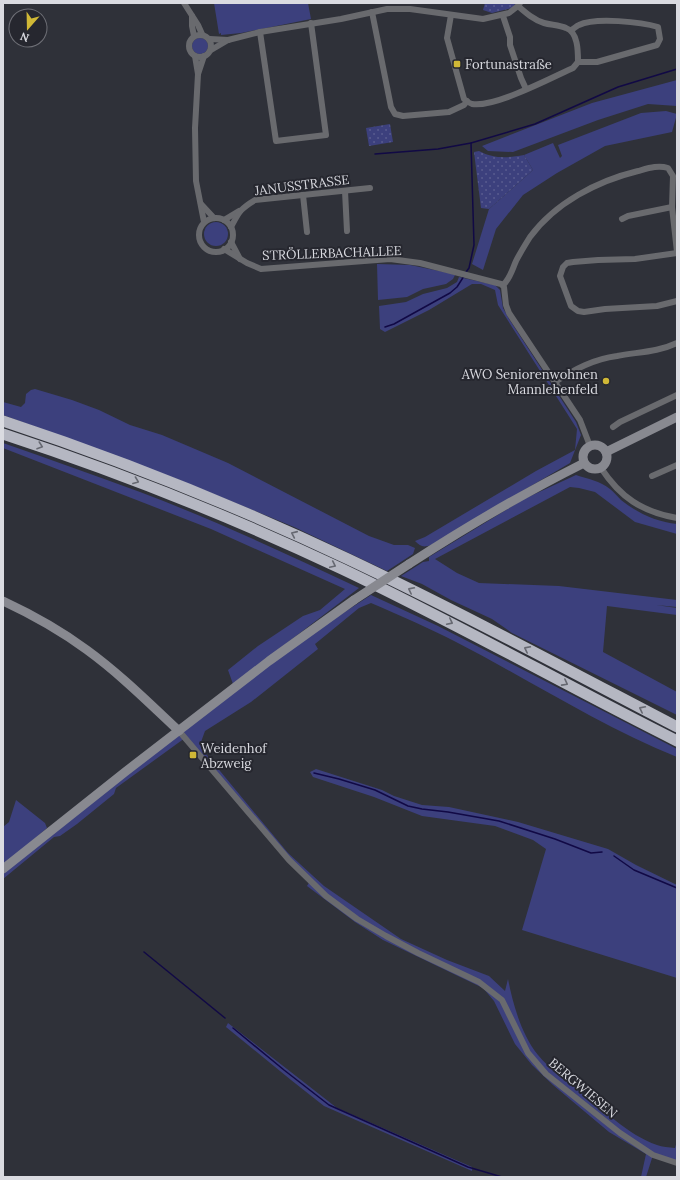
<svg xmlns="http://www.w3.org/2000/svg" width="680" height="1180" font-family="Lora,serif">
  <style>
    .grass { fill: #3c407d }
    .park { fill: url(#park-dots) }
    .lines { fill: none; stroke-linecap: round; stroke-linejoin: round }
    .stream { stroke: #110945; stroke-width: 1.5 }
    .street { stroke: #696a6e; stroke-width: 6 }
    .secondary { stroke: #888990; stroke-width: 9 }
    .highway { stroke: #b5b7c2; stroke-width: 11 }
    .secondary-bridge { stroke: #888990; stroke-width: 9 }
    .oneway { stroke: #666871 }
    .poi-dot { fill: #d0b836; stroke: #26272f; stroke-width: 1.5 }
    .labels { text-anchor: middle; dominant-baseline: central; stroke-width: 4; stroke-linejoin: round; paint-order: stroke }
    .poi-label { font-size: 13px; fill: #dadbe1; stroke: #26272f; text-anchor: start }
    .street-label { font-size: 13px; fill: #dadbe1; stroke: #26272f }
  </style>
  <defs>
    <pattern id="park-dots" width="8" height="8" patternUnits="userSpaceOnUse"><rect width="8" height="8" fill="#3c407d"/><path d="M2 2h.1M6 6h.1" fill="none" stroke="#585b8f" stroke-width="1.8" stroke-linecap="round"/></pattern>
  </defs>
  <rect width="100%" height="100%" fill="#2f3139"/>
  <!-- grass -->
  <g class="grass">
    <polygon points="214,3 308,3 311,19 241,33 221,35 221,33 219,34"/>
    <circle cx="200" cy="46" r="8"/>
    <polygon points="677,80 677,106 648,104 598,120 513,152 488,151 482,146 592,103"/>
    <polygon points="666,111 677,114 672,132 605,146 557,173 523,195 496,229 483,270 472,264 489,209 533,170 524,155 553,143 560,158 562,156 558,145 641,113"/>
    <circle cx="216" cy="234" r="12"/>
    <polygon points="377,264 410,265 449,273 455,275 453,279 446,284 423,289 407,297 378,300"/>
    <path d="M459,277L495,285L500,290L503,308L509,319L576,422L581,435L570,463L431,545C423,548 420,546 415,541L425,537L536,471L575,450L577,429L498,305L495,290L481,284H472L429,310L385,332L380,329L379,306L406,302L423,294L447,288L457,282Z"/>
    <polygon points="35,389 72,400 99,410 130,425 162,435 228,463 369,536 394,545 408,545 415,548 413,554 387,571 294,527 177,479 3,415 3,402 21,407 25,403 26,394 31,390"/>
    <path d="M3,443C49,459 94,475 140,492C214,520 287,554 359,588L233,684L228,670L258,646L303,616L320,610L345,589L211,529L3,448Z"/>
    <path d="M576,475C588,479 600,481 610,489C614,492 617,496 621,500C637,513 657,522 677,524V534L635,522L595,492L579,488L570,487L435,559L457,573L479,583L559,586L677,600V607L656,605L677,608V615L607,606L603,652L677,692V715L512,633L492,619L451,600L422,584L401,576L423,562L429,561V557L524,499Z"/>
    <path d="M371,595L438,626L677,749V757C600,726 530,680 456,642C429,628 399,615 371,603L359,608L315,644L318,649L251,702L205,731L201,742V748L288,853L324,886L401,939L447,960L489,976L505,991L508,979C513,1004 521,1034 538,1055C549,1069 565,1079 579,1091C603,1109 628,1135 657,1145C662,1147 669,1147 675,1148L677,1141V1163L653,1155L646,1177H641L646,1154L609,1132L553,1085L532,1065L515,1044L494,1001L483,988L383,940L355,922L307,886L310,881L185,738L116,788L114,794L77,824L60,836L54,837L3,879V869L269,661Z"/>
    <polygon points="316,769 382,790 394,796 422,805 449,807 518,822 608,849 636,865 677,885 677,978 522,930 546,849 533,840 495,826 422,816 374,797 313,777 310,772"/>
    <polygon points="16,800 45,823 47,828 3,866 3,827 9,822"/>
    <polygon points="228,1023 337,1108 472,1167 472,1171 324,1106 291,1080 226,1027"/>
  </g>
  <!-- park -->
  <g class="park">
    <polygon points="485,3 516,3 512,8 492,13 483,10"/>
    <polygon points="390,124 393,142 369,146 366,128"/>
    <path d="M479,151C494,159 508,158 524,155L533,170L489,209L481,208L474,152Z"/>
  </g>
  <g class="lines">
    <!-- stream -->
    <g class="stream">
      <polyline points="375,154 438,149 471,143 535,124 618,87 677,69"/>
      <polyline points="466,272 469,268 474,245 471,143"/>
      <polyline points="385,327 394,324 450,293 457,287 464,276"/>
      <polyline points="314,773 339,779 375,790 408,806 422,809 448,812 499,821 555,839 591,853 602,852"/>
      <polyline points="614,856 634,870 677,888"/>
      <polyline points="144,952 225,1018"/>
      <polyline points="233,1028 284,1070 329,1105 468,1167 502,1177"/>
    </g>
    <!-- street -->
    <g class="street">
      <polyline points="184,3 198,25 202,34"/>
      <polyline points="372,12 391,107 395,114 403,116 449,112 464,105 467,101"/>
      <path d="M451,15L447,38L464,99C466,101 469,103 472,104C494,108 551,78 573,68L578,62C578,51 578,32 566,28C560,25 551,25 544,23C534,20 526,13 518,6"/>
      <polyline points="192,16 192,26 194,36"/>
      <polyline points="503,16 510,37 510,45 521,78 526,89"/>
      <path d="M571,30C574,29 576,26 579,25C595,17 642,22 658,27L660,39L657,45L597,62H578"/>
      <polyline points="260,32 276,141 326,135 311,23"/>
      <circle cx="200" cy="46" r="11"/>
      <polyline points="210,39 228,40"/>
      <polyline points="211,50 228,40 260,32 341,19 387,9 410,9 483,19 509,13 518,6 520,3"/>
      <polyline points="195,56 198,74 195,128 196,181 204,222"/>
      <polyline points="198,74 204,56"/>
      <polyline points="345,191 347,231"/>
      <polyline points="303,195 307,232"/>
      <polyline points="201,204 214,218"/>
      <circle cx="216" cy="235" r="17"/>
      <polyline points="622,219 628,216 672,207"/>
      <polyline points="224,220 239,211"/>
      <path d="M231,227C239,212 240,209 255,200L370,188"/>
      <polyline points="231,242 240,259"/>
      <polyline points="224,249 247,263 261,269 390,259 420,263 501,284 504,287 506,305 509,313 580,420 590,446"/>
      <polyline points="677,253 635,259 598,260 573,262 567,263 563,267 560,276 571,306 578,311 584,312 605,309 657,306 677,301"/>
      <path d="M503,285C510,279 512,270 516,261C520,253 525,245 530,237C555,203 597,181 638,171C649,168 658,165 668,168L673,176L672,207L677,252"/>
      <path d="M555,382C575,369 594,359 617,356C638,352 658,352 677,343"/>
      <polyline points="613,427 620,422 677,395"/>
      <path d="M601,468C620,497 642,512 677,518"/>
      <polyline points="652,476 677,465"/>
      <polyline points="179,731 289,860 326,896 357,919 386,936 418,953 479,982 502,1000 528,1053 546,1074 620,1133 653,1155 677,1163"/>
    </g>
    <!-- secondary -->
    <g class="secondary">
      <circle cx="595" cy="457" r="12"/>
      <polyline points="606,452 677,417"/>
      <path d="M409,564C466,527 524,493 584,463"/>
      <path d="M3,601C33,615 60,630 87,650C120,674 149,703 179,731"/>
      <polyline points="3,869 125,772 269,661 354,600"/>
    </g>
    <!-- highway -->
    <g class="highway">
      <path d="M3,421C121,460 236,506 348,559C460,612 568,670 677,727"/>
      <path d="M3,434C119,472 232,517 342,569C456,623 565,685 677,741"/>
    </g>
    <!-- secondary-bridge -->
    <polyline class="secondary-bridge" points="354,600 409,564"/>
  </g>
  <!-- one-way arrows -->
  <defs><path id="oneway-chevron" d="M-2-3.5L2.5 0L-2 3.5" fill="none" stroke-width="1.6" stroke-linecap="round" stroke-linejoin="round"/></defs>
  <g class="oneway">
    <use href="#oneway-chevron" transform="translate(40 446) rotate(19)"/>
    <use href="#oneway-chevron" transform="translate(136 481) rotate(21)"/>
    <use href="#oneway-chevron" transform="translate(294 534) rotate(-156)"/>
    <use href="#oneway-chevron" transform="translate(333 565) rotate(25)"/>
    <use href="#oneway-chevron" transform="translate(411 590) rotate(-153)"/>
    <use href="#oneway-chevron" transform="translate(450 622) rotate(27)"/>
    <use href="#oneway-chevron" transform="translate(527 649) rotate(-153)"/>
    <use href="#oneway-chevron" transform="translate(565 683) rotate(28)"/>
    <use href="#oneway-chevron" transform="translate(642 709) rotate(-153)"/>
  </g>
  <!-- markers -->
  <g class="poi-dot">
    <rect x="453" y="60" width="8" height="8" rx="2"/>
    <circle cx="606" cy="381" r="4"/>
    <rect x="189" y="751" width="8" height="8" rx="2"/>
  </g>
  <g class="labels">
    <!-- poi labels -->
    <g class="poi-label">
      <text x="465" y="64">Fortunastraße</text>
      <text x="598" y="374" text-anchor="end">AWO Seniorenwohnen<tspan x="598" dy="15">Mannlehenfeld</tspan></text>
      <text x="201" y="748">Weidenhof<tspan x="201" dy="15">Abzweig</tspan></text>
    </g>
    <!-- street labels -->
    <g class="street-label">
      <text transform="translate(302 185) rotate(-7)">JANUSSTRASSE</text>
      <text transform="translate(332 253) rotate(-2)">STRÖLLERBACHALLEE</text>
      <text transform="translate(583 1088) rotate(40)">BERGWIESEN</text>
    </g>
  </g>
  <!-- border -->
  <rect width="680" height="1180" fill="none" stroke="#dadbe1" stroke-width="8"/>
  <!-- north arrow -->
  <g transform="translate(28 28) rotate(200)"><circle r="19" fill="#26272f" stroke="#6e6f76"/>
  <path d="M0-3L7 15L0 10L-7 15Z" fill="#d0b836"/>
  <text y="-6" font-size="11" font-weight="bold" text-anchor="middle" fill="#dadbe1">N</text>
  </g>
</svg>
